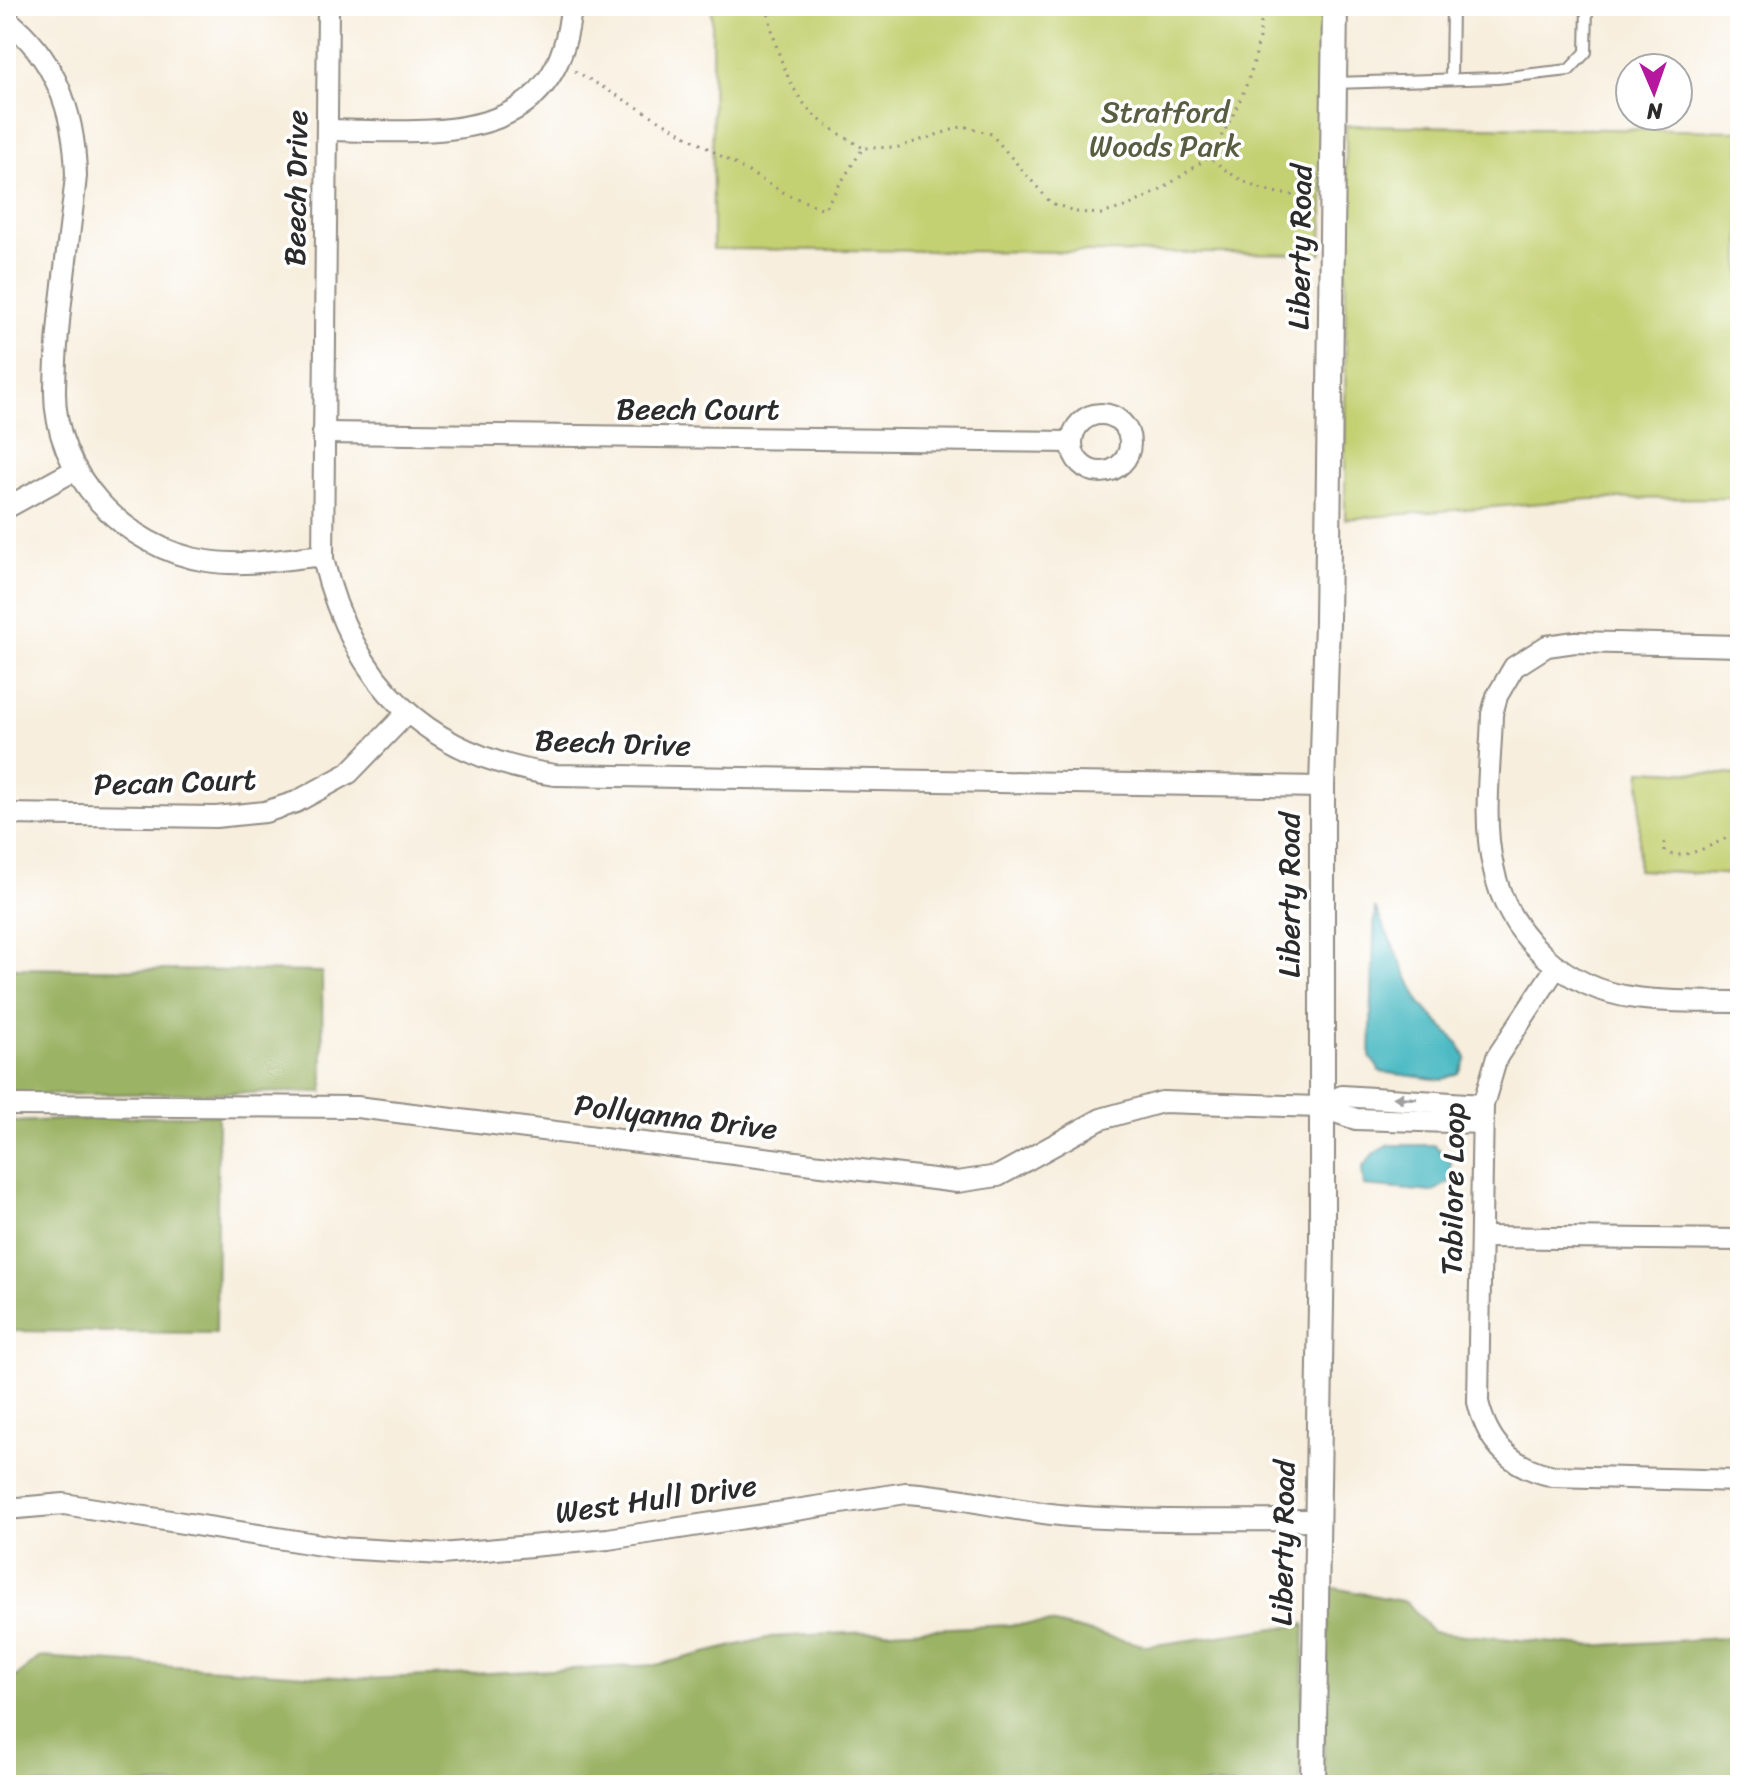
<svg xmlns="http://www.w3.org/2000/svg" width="1746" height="1791" font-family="Sriracha,sans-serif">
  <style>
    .green { fill: #c4d173; stroke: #787e4f; stroke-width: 2 }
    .forest { fill: #9bb365; stroke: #636f48; stroke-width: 2 }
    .water { fill: #4cbac3; stroke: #3c7277; stroke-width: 2 }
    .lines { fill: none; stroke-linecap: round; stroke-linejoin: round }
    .service-casing { stroke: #918c84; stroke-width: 14 }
    .minor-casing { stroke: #918c84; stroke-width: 24 }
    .tertiary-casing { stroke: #918c84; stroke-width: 28 }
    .path { stroke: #918c84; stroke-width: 3; stroke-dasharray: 2 6; stroke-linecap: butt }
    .service { stroke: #fff; stroke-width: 10 }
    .minor { stroke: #fff; stroke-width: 20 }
    .tertiary { stroke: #fff; stroke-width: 24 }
    .oneway { fill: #a0a0a0 }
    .labels { text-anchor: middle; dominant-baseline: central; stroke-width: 7; stroke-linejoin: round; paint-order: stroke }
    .park-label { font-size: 30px; fill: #595d41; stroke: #fff }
    .street-label { font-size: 30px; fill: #2b2b2b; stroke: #fff }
  </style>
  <rect width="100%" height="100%" fill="#fff"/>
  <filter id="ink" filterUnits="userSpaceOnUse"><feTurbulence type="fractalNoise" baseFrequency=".0125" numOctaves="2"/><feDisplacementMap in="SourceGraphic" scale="16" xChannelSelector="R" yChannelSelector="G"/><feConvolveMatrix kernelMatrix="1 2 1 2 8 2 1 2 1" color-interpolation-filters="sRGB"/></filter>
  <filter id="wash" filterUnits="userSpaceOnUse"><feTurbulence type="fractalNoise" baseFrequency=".006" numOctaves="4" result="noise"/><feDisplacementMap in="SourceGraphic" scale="32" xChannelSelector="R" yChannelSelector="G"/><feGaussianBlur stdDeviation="1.8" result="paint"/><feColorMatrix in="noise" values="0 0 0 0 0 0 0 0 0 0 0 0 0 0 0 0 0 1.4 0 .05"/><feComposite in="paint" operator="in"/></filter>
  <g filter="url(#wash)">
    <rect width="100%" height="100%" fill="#f7eedd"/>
    <!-- green -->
    <g class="green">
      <polygon points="712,6 1327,6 1322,254 713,249"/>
      <polygon points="1346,125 1740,131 1740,498 1591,499 1345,519"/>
      <polygon points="1641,770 1740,775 1740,875 1638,870"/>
    </g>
    <!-- forest -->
    <g class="forest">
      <polygon points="6,968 322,972 323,1092 6,1095"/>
      <polygon points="218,1114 216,1333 6,1331 9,1122"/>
      <polygon points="1329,1587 1407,1602 1432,1632 1588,1646 1740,1637 1740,1785 1323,1785"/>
      <polygon points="1050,1623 1148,1646 1305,1624 1300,1785 6,1785 6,1685 40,1657 366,1679 656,1665 771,1637"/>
    </g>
    <!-- water -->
    <g class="water">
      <polygon points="1375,908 1420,1003 1458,1043 1466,1058 1459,1073 1441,1080 1381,1072 1370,1057"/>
      <polygon points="1389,1145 1433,1145 1451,1158 1451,1181 1432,1192 1364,1186 1362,1168 1373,1154"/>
    </g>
  </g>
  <g filter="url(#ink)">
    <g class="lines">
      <defs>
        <g id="service">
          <polyline points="1451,79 1452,6"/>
          <polyline points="1334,83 1498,78 1569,70 1586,52 1587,6"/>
        </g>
        <g id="minor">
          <path d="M328,6L323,559C353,684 426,756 555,775L1322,787"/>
          <path d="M6,19C56,58 75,114 76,176C69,246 56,318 55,389C53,473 125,549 207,561C245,567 285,559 323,555"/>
          <path d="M327,130C431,131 560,150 571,6"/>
          <circle cx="1101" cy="443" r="29"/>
          <polyline points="323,433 1072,442"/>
          <polyline points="6,508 75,470"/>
          <path d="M1740,646L1575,642L1547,646L1514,667L1497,696L1492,714C1491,763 1482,818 1493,866C1507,937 1566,989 1636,998C1670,1003 1706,1001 1740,1002"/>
          <polyline points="6,814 216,817 265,812 296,802 349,773 407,713"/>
          <path d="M1555,969L1497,1057L1483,1105L1478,1402C1488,1444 1511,1467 1553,1476L1740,1481"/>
          <polyline points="6,1105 357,1107 957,1182 998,1176 1101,1119 1162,1102 1320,1107 1356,1119 1483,1123"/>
          <polyline points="1320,1107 1342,1096 1483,1105"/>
          <polyline points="1482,1237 1740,1240"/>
          <path d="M6,1509L64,1504L340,1548L442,1554L608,1539L906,1493C962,1496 1015,1512 1070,1516C1151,1522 1233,1520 1315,1520"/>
        </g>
        <polyline id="tertiary" points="1313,1785 1322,1243 1322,787 1327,621 1335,6"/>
      </defs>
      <!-- service casing -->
      <use href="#service" class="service-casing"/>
      <!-- minor casing -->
      <use href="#minor" class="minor-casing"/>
      <!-- tertiary casing -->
      <use href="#tertiary" class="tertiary-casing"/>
      <!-- path -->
      <g class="path">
        <path d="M767,6C774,44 788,95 820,120C834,131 849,139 863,148"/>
        <path d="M575,71L788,195L824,209L863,148L899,147L964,126L991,134L1051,203L1077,212L1101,214L1128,206L1159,191L1209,157C1241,183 1257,191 1298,196"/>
        <path d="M1209,157C1238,110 1261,64 1262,6"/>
        <path d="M1664,842L1665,852C1685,863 1720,840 1740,832"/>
      </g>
      <!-- service -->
      <use href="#service" class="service"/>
      <!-- minor -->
      <use href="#minor" class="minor"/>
      <!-- tertiary -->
      <use href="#tertiary" class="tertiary"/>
    </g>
    <!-- one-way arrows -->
    <defs><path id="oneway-solid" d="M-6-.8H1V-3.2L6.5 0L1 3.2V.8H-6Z" transform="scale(2)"/></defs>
    <use class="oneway" href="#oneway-solid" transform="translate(1405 1098) rotate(-177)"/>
  </g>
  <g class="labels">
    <!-- park labels -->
    <g class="park-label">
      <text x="1165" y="112">Stratford<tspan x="1165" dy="34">Woods Park</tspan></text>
    </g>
    <!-- street labels -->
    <g class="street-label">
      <text transform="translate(296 188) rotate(-89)">Beech Drive</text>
      <text transform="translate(1300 247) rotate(-89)">Liberty Road</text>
      <text x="698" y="409">Beech Court</text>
      <text transform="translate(613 743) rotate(2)">Beech Drive</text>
      <text transform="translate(175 782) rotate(-2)">Pecan Court</text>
      <text transform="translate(1289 895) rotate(-90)">Liberty Road</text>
      <text transform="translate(676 1117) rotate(7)">Pollyanna Drive</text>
      <text transform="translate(1453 1189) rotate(-89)">Tabilore Loop</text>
      <text transform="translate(656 1499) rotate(-8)">West Hull Drive</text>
      <text transform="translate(1283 1543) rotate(-89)">Liberty Road</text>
    </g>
  </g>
  <!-- margin -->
  <rect width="1746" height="1791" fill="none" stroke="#fff" stroke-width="32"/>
  <!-- north arrow -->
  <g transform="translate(1654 92) rotate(178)"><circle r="38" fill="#ffffff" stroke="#aaaaaa" stroke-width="2"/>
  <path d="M0-6L14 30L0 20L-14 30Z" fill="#b5179e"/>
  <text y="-12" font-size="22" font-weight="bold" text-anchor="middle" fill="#2b2b2b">N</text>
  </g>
</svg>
